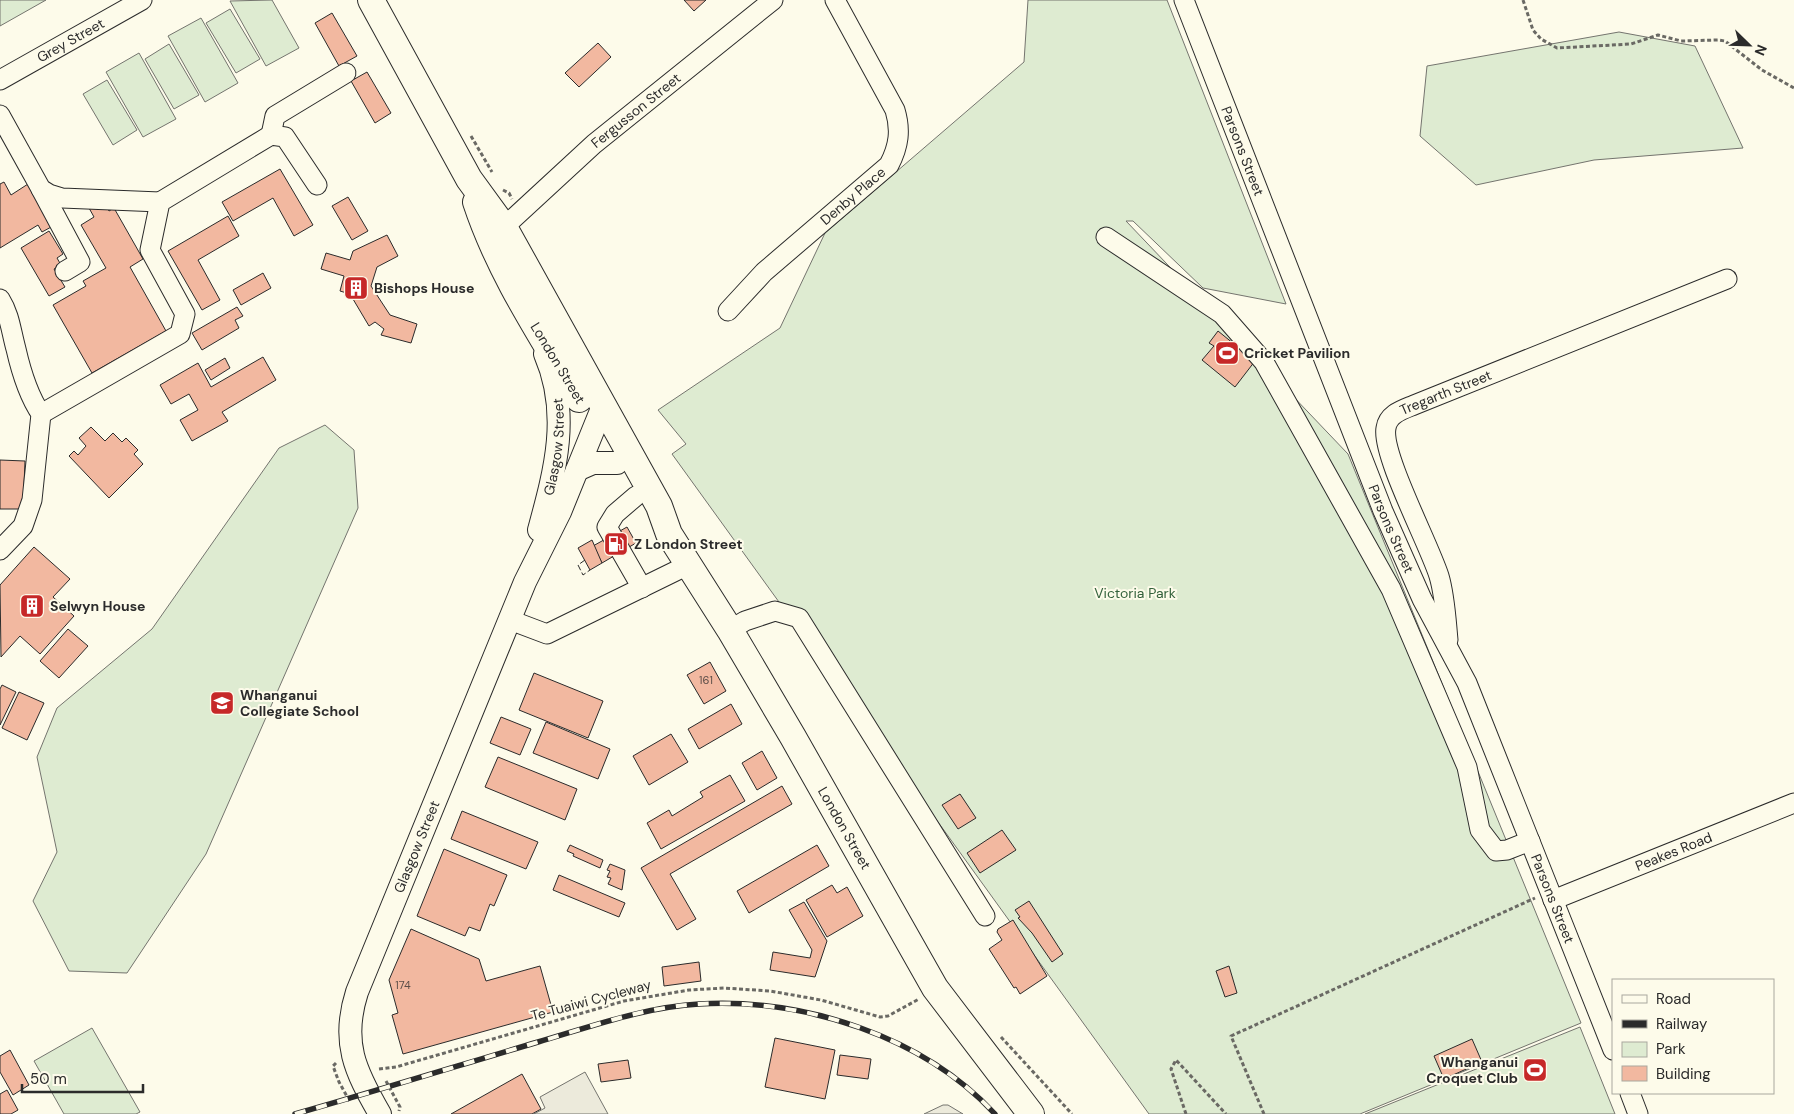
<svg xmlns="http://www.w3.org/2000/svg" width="1794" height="1114" font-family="'DM Sans',sans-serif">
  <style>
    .green { fill: #deebd1; stroke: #74746e }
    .parking { fill: #eceadb; stroke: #74746e }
    .building { fill: #f2b8a0; stroke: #2b2b2b }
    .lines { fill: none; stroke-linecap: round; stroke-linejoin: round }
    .minor-casing { stroke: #2b2b2b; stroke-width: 21 }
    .major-casing { stroke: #2b2b2b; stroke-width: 24 }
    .highway-casing { stroke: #2b2b2b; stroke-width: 28 }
    .path { stroke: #6a6964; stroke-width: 3; stroke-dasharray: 4 2.5; stroke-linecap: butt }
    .minor { stroke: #fdfbea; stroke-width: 19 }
    .major { stroke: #fdfbea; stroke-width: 22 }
    .highway { stroke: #fdfbea; stroke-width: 26 }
    .rail-casing { stroke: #2b2b2b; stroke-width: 5.5 }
    .rail { stroke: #fdfbea; stroke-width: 4; stroke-dasharray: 11; stroke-linecap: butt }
    .fence { stroke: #2b2b2b; stroke-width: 1; stroke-dasharray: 6 2.5; stroke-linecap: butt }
    .labels { text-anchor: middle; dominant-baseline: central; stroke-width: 4; stroke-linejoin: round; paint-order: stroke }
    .number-label { font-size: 11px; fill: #5d4e48 }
    .street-label { font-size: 14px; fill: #2b2b2b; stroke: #fdfbea }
    .poi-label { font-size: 14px; font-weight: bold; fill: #2b2b2b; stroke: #fdfbea; text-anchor: start }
    .park-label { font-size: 14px; fill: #34623c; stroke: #fdfbea }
  </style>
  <rect width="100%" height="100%" fill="#fdfbea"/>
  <!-- green -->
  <g class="green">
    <polygon points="0,0 46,0 0,26"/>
    <polygon points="272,0 299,48 266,66 230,1"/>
    <polygon points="1028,0 1167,0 1286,304 1203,288 1133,221 1126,221 1348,454 1581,1023 1360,1114 1149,1114 672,454 686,444 658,410 780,328 825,233 1024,62"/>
    <polygon points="230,9 260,59 236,73 206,23"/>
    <polygon points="201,18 238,83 205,102 168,36"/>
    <polygon points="1619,32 1695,46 1743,148 1594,160 1476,185 1420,136 1427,66"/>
    <polygon points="169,44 199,95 174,109 145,59"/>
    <polygon points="139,53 176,119 143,137 106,72"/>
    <polygon points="107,80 137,130 113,145 83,94"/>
    <polygon points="325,425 354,450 358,508 206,854 127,973 69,971 33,901 57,852 37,757 57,708 152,629 279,448"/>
    <polygon points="1580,1027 1615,1114 1365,1114"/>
    <polygon points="92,1028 140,1112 136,1114 64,1114 34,1061"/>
  </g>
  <!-- parking -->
  <g class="parking">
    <polygon points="585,1072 608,1114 534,1114 545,1108 540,1097"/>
    <polygon points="943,1105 948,1105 963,1114 924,1114"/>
  </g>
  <!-- building -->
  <g class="building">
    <polygon points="684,0 706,0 694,11"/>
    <polygon points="332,13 357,56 339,66 315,23"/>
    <polygon points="598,43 611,57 579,87 565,73"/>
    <polygon points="367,72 391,113 375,123 351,81"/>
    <polygon points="280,169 313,225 294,236 273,198 233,221 222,202"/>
    <polygon points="4,182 11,195 28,184 53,226 42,232 38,225 0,248 0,184"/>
    <polygon points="348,197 368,231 352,240 332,206"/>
    <polygon points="103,200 109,211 114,208 143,259 130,267 166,331 92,373 53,305 86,286 83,281 106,268 81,225 94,217 89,208"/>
    <polygon points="228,216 239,236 198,260 220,300 202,310 168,251"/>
    <polygon points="49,231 63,254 57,258 61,265 54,269 65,287 49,296 21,248"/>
    <polygon points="387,235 398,256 377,267 371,286 390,315 417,324 411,343 381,335 384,329 375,322 369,326 350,294 340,291 344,276 321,269 326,253 350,260 353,251"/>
    <polygon points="263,273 271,288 241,305 233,290"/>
    <polygon points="237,307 243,316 235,320 239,328 202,350 192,333"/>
    <polygon points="1218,331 1255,361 1235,387 1202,360 1214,346 1209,343"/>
    <polygon points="263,357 276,380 222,412 228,421 192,441 180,420 198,410 189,394 171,404 160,385 198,363 211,387"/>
    <polygon points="225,358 230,368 211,380 205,370"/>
    <polygon points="91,427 105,441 113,433 122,442 126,438 138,450 134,454 143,464 109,498 69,456 74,451 78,455 86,446 79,438"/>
    <polygon points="0,460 25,461 23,509 0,509"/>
    <polygon points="627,527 636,543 602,563 593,546"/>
    <polygon points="592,540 602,563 590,570 578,548"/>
    <polygon points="34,547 70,579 53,597 74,616 40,654 20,636 1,657 0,585"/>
    <polygon points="68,629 88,646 59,678 40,661"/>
    <polygon points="710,662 726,691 704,704 687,675"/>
    <polygon points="534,673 603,701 588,738 519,710"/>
    <polygon points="2,685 16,692 0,725 0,689"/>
    <polygon points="19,692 44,703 27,740 2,728"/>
    <polygon points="731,704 742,724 699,749 688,729"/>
    <polygon points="501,717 531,729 520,755 490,743"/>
    <polygon points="546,722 610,749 598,779 533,753"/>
    <polygon points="671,734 688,762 649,785 633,756"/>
    <polygon points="762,751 777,778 757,790 742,763"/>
    <polygon points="498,757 577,789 565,820 485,787"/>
    <polygon points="730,775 745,801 661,849 647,823 669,810 672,816 703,797 700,792"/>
    <polygon points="782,786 792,804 670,874 696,919 677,930 641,868"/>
    <polygon points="960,794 976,818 958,829 942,805"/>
    <polygon points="462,811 538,842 526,869 451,839"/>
    <polygon points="1002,830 1016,850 980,873 967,853"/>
    <polygon points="570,845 603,860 600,868 573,856 574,854 567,851"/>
    <polygon points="817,845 829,866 749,913 737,891"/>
    <polygon points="444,849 507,875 494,906 490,904 480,931 469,927 465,936 417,916"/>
    <polygon points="610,864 625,870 622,890 608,884 611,878 607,877 610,871 607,870"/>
    <polygon points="559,875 625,903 619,917 553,890"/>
    <polygon points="832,885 837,893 847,887 863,916 827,937 806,900"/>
    <polygon points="1029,901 1063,954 1052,962 1032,933 1018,918 1020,917 1015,910"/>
    <polygon points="804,902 827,941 815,977 770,970 773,952 810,958 812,950 789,910"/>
    <polygon points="1013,920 1047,976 1020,994 1016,987 1014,988 989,949 1002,940 997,932 998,929"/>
    <polygon points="411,929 479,959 486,981 540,966 553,1012 403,1054 392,1015 398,1013 389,980"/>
    <polygon points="699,962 701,981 664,986 662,967"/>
    <polygon points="1229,966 1237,993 1225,997 1216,971"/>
    <polygon points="775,1038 835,1050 825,1099 765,1087"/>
    <polygon points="1472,1039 1482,1062 1444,1079 1434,1056"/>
    <polygon points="10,1050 29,1085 13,1095 0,1072 0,1056"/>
    <polygon points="840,1055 871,1059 868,1079 837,1075"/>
    <polygon points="628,1060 631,1078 601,1082 598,1064"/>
    <polygon points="522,1074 541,1109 532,1114 451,1114"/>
    <polygon points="7,1090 18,1110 11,1114 0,1114 0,1094"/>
  </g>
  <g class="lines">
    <defs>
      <g id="minor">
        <path id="s1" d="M1184,0L1383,511L1422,599L1467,683L1613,1050"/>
        <path id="s2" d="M0,80L142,0"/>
        <polyline points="0,115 41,189 49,194 62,198 160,202"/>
        <polyline points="271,135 275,116 346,73"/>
        <polyline points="41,189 80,262 65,271"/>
        <path id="s3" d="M504,227L594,144L773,0"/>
        <polyline points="1106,237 1222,314 1264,362 1391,589 1467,767 1480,830 1496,851 1507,850 1530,841"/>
        <path d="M0,299C10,315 11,331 16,349C21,371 28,395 41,414L32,500L23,526L0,550"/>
        <path id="s4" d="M728,311L764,272L889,165C899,146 901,130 895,110L835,0"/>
        <polyline points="41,414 180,334 185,314 150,250 160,202 271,135 285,137 317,185"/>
        <polyline points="636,496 615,514 607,527 642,588"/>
        <polyline points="510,620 547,634 688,565"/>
        <polyline points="730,630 745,621 775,611 799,618 985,916"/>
        <path id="s5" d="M1448,640C1446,619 1445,596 1439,576C1429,544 1381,454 1386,428C1388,414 1402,410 1414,405L1727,279"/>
        <path id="s6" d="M1553,900L1794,803"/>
        <polyline points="1630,1093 1638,1114"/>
      </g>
      <g id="major">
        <polyline points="577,470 593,463 617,463"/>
        <path id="s7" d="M539,530C555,471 571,414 545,354"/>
        <path id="s8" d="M380,1114C355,1071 341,1042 357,992L525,582L560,512L603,406"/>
      </g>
      <g id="highway">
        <path id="s9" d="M371,0L469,179L504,227L659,506L669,534L730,630L793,737L935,988L1031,1114"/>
        <path d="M476,202C499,272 541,335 579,399"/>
      </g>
    </defs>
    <!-- minor casing -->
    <use href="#minor" class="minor-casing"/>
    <!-- major casing -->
    <use href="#major" class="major-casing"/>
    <!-- highway casing -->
    <use href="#highway" class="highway-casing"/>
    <!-- path -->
    <g class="path">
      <polyline points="1523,0 1533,30 1541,39 1557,48 1631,44 1658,35 1681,41 1718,40 1725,41 1762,70 1794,88"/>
      <polyline points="471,136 492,172"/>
      <polyline points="503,190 509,193 512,199"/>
      <polyline points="1001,1037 1072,1114"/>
      <polyline points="336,1063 333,1066 339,1082 350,1102"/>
      <polyline points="379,1069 396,1067 624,1001 689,990 724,988 770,991 821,1000 880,1017 888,1016 919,999"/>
      <polyline points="386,1081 400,1107 399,1111"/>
      <polyline points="1186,1114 1171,1069 1176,1060 1226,1114"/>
      <polyline points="1264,1114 1231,1036 1535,898"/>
    </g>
    <!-- minor -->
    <use href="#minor" class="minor"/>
    <!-- major -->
    <use href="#major" class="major"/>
    <!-- highway -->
    <use href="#highway" class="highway"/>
    <defs>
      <path id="rail" d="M295,1114C376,1091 457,1066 538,1042C590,1027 644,1007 699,1004C804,998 923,1036 995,1114"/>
    </defs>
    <!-- rail casing -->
    <use href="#rail" class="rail-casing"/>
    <!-- rail -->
    <use href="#rail" class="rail"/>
    <!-- fence -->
    <polyline class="fence" points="585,560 578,565 583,575 590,570"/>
  </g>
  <!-- icons -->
  <defs>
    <symbol id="building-square" viewBox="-11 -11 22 22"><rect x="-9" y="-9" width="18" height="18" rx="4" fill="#c62828" stroke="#fdfbea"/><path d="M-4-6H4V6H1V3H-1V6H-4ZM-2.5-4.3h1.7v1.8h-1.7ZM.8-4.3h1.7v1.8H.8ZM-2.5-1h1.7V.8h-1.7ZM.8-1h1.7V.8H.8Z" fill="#fff"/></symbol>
    <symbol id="stadium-square" viewBox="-11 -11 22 22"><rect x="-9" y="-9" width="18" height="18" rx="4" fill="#c62828" stroke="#fdfbea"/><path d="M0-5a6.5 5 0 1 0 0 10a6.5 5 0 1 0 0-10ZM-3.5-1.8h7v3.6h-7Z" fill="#fff"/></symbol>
    <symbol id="fuel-square" viewBox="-11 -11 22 22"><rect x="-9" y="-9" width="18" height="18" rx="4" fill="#c62828" stroke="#fdfbea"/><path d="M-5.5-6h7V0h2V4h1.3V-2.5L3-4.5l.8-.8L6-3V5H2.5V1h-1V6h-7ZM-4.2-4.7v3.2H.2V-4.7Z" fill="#fff"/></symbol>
    <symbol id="school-square" viewBox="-11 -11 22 22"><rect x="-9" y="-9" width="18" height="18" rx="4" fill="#c62828" stroke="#fdfbea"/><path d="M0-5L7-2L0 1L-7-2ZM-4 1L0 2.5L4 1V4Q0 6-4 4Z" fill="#fff"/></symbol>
  </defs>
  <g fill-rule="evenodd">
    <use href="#building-square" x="342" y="274" width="28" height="28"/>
    <use href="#stadium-square" x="1213" y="339" width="28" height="28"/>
    <use href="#fuel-square" x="602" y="530" width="28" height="28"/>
    <use href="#building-square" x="18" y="592" width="28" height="28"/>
    <use href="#school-square" x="208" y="689" width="28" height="28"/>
    <use href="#stadium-square" x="1521" y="1056" width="28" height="28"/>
  </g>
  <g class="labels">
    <!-- number labels -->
    <g class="number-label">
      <text x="706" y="680">161</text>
      <text x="403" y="985">174</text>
    </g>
    <!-- street labels -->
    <g class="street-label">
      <text stroke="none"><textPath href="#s2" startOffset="81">Grey Street</textPath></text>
      <text stroke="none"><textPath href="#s3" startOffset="176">Fergusson Street</textPath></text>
      <text stroke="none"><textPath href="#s1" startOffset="162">Parsons Street</textPath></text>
      <text stroke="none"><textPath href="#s4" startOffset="170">Denby Place</textPath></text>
      <text transform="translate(558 363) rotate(59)">London Street</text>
      <text stroke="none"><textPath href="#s5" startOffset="295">Tregarth Street</textPath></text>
      <text stroke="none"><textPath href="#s7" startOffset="85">Glasgow Street</textPath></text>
      <text stroke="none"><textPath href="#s1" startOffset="568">Parsons Street</textPath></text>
      <text stroke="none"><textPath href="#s9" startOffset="955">London Street</textPath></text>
      <text stroke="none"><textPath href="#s8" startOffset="286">Glasgow Street</textPath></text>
      <text stroke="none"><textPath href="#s6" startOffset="130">Peakes Road</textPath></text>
      <text stroke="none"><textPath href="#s1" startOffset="972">Parsons Street</textPath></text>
      <text transform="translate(591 1000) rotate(-15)">Te Tuaiwi Cycleway</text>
    </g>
    <!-- poi labels -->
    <g class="poi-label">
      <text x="374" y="288">Bishops House</text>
      <text x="1244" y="353">Cricket Pavilion</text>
      <text x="634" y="544">Z London Street</text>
      <text x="50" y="606">Selwyn House</text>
      <text x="240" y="695">Whanganui<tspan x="240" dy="16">Collegiate School</tspan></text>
      <text x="1518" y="1062" text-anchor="end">Whanganui<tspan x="1518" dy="16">Croquet Club</tspan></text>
    </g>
    <!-- park labels -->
    <g class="park-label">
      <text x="1135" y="593">Victoria Park</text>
    </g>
  </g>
  <!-- legend -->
  <rect x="1612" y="979" width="162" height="115" fill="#fdfbea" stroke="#a9a89e"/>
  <rect x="1622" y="995" width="25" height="8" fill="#fdfbea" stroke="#a9a89e"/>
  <text x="1656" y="1004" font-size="15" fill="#2b2b2b">Road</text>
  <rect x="1622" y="1020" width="25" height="8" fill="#2b2b2b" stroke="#a9a89e"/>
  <text x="1656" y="1029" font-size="15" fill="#2b2b2b">Railway</text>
  <rect x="1622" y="1042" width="25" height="15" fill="#deebd1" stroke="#a9a89e"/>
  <text x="1656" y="1054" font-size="15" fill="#2b2b2b">Park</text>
  <rect x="1622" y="1066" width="25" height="15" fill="#f2b8a0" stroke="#a9a89e"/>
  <text x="1656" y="1079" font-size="15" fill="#2b2b2b">Building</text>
  <!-- north arrow -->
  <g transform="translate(1749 45) rotate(113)" stroke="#fdfbea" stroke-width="4" paint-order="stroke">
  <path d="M0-4L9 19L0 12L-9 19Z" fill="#2b2b2b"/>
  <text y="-8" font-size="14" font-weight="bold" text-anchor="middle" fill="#2b2b2b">N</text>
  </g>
  <!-- scale -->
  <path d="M22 1084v8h121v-8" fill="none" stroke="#2b2b2b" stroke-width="2.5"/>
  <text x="30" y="1084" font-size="15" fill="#2b2b2b" stroke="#fdfbea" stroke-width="4" paint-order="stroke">50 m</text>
</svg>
